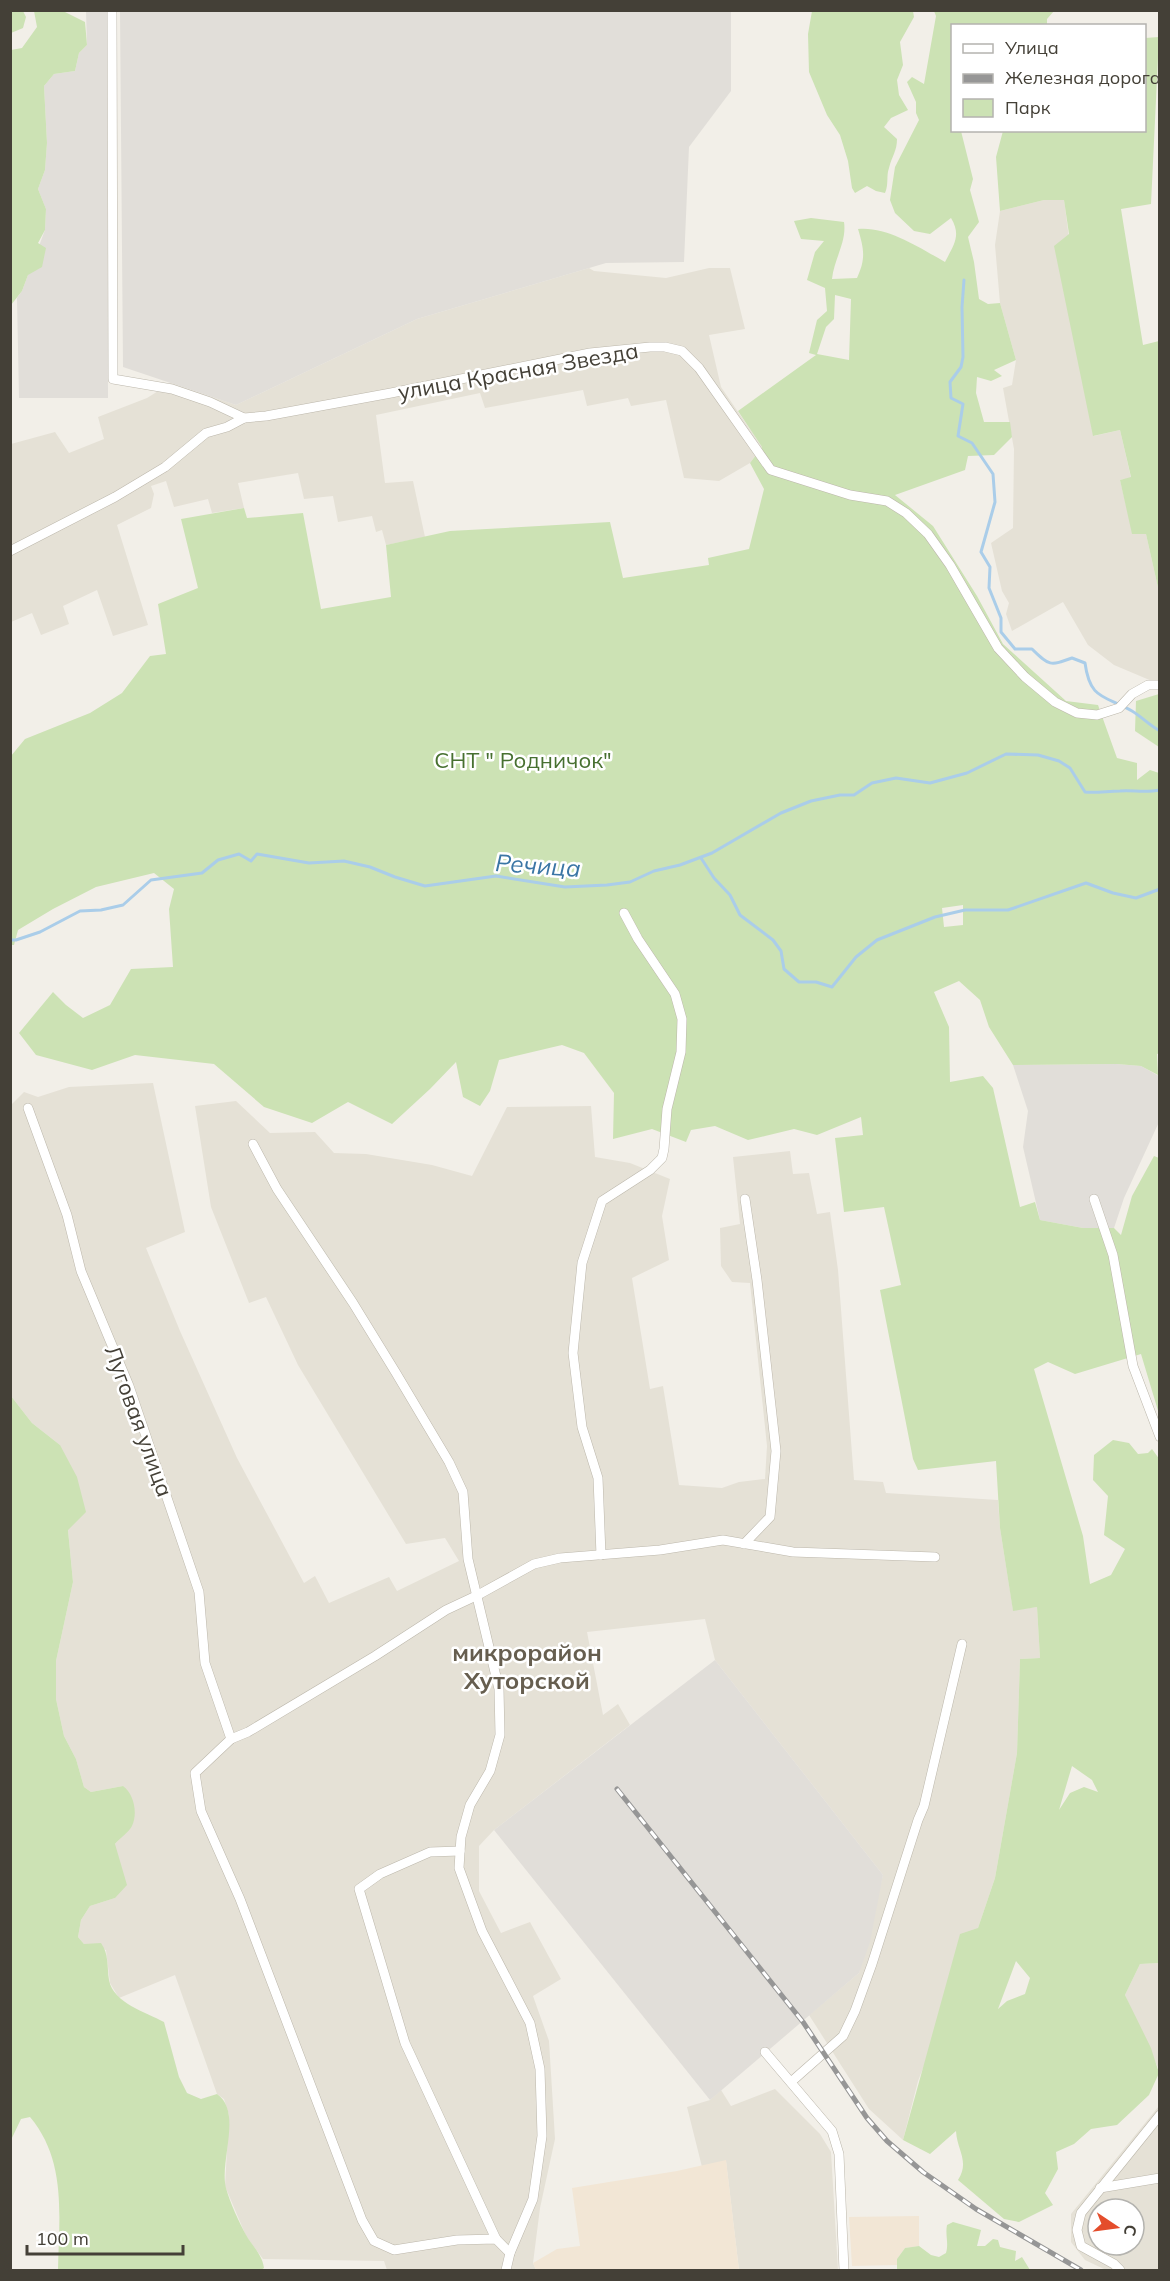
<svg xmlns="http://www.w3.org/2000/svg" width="1170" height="2281" font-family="Mulish,sans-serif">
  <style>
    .residential { fill: #e5e1d6; fill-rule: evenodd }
    .commercial { fill: #f2e6d5 }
    .industrial { fill: #e1ded9 }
    .green { fill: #cce2b4; fill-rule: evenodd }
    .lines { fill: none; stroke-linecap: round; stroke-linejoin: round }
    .stream { stroke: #aacde9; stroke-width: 3 }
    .minor-casing { stroke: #bcb7ab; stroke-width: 10 }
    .minor { stroke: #fff; stroke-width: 9 }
    .rail-casing { stroke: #969696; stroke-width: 5 }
    .rail { stroke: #fff; stroke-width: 3; stroke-dasharray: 9; stroke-linecap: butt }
    .labels { text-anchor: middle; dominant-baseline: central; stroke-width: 5; stroke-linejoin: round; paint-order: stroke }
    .street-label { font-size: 22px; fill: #444037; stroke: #fff }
    .park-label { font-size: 22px; fill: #477030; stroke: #fff }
    .water-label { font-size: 24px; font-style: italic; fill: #3b76a5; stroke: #fff }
    .neighbourhood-label { font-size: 24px; font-weight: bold; fill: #665e4f; stroke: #fff }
  </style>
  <rect width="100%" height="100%" fill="#f2efe8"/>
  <!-- residential -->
  <g class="residential">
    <polygon points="1064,199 1094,436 1120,430 1131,478 1120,480 1133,534 1146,534 1159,592 1159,684 1114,665 1088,645 1063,602 1012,631 1006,614 1009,603 1002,591 991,543 1013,528 1014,449 1003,388 1012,385 1016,360 1000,303 995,245 1000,211 1044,200"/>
    <polygon points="589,268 594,271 666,278 709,268 730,268 745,329 709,335 721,387 762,447 750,463 719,481 684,478 666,400 631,406 628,398 587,406 583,390 485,408 480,393 376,415 385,483 413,481 425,537 386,545 382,530 376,532 372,516 338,522 333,496 304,499 298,473 238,483 244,508 212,513 208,499 174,507 166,481 151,486 154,494 151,508 117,525 148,625 113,636 97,590 63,606 69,624 41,635 32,613 11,622 11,444 55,432 69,453 104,439 98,417 147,398 171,383 236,405 417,319"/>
    <polygon points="153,1083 185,1232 146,1248 180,1331 237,1458 304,1583 315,1576 329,1603 389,1577 397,1591 459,1561 445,1538 406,1544 298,1365 266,1297 249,1303 211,1207 195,1106 236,1101 270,1133 315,1132 334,1153 366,1154 432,1165 472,1176 507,1107 591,1106 595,1157 630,1163 670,1179 662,1216 669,1260 632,1278 650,1389 663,1386 679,1485 722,1488 739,1482 765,1479 767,1446 750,1283 732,1282 721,1266 720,1228 740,1224 733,1157 790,1151 793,1174 809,1173 817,1214 830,1212 838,1270 854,1480 883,1482 886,1493 998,1500 1000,1528 1013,1610 1037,1607 1040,1658 1020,1659 1017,1753 995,1878 978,1928 918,2081 903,2140 869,2109 809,2015 859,1973 883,1875 715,1660 705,1619 587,1632 603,1715 618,1704 630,1725 494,1830 479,1846 479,1891 501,1933 530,1922 561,1979 533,1996 549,2041 555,2139 540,2208 533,2263 536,2270 387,2270 384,2261 263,2259 246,2236 225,2186 229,2115 224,2099 217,2094 175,1975 119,1998 110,1983 106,1950 84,1944 78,1937 81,1920 90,1906 115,1898 115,1844 132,1825 123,1786 91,1792 84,1787 76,1759 64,1736 56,1699 56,1661 73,1582 60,1445 32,1423 11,1396 11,1105 24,1092 38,1097 69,1087"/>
    <polygon points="1159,1963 1159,2070 1125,1995 1140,1964"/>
    <polygon points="775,2089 820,2134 831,2152 838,2270 739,2270 726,2161 702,2167 687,2107 710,2100 721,2090 731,2106"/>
    <path d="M1159,2106V2270H1106L1085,2260L1071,2242V2214ZM1098,2209H1134V2245H1098Z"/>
  </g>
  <!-- commercial -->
  <g class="commercial">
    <polygon points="726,2160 739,2270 536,2270 533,2263 557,2249 580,2246 572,2188 677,2171"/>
    <polygon points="919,2216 919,2246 905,2248 897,2259 897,2265 852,2266 849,2217"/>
  </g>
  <!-- industrial -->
  <g class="industrial">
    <polygon points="86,11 107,11 108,398 19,398 17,298 22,291 45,230 46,209 38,189 45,170 47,143 44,86 54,74 75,71 79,53 87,45"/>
    <polygon points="120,11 731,11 731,91 689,147 684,262 606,263 417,319 236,405 123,367"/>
    <polygon points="1117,1064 1141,1066 1159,1076 1159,1122 1124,1198 1114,1228 1083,1228 1040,1220 1023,1147 1028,1111 1013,1065"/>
    <polygon points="715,1660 883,1875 870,1942 859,1973 710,2100 494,1830"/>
  </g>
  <!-- green -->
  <g class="green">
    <polygon points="11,10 23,11 26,17 23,28 11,33"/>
    <polygon points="34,11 63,11 85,22 87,45 79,53 75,71 54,74 44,86 47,143 45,170 38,189 46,209 45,230 38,243 46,248 42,267 28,275 22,291 11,305 11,50 22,48 37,27"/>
    <path d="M812,11H913L914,17L900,42L903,65L897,80L899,95L908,110L891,118L884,127L897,139C897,151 892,156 889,168C886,176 889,184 885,193L876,191L867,186L855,193L852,188L848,161L840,135L827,115L809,72L808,34Z"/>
    <path d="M934,11H1054L1047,19V25L952,26V130L961,131L973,179L970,190L979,222L968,237L974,262L979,299L988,304L1000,303L1016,360L994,370L1002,376L991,381L977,377L976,393L984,422H1010L1012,437L994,455L968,456L965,470L895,495L933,526L977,596L1003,644L1066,701L1098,705L1117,758L1137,763V780L1150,770L1159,773L1160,1053L1157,1054L1158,1075L1141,1066L1117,1064L1013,1065L989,1027L980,1000L959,981L934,992L949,1027L950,1082L983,1076L993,1088L1020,1207L1035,1202L1040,1220L1083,1228H1114L1121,1235L1132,1196L1154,1156L1159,1158V1414L1141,1354L1075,1374L1048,1362L1034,1369L1083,1536L1090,1584L1111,1575L1125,1549L1104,1535L1108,1496L1093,1480L1094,1455L1113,1440L1129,1443L1138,1454L1148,1453L1152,1449L1160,1460L1159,1963L1140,1964L1125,1995L1151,2048L1159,2073L1149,2095L1117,2125L1091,2129L1074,2144L1056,2152L1058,2169L1045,2193L1053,2205L1019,2222L1004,2219L958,2180C970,2161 957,2151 956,2131L930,2154L903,2140L960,1934L978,1928L995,1878L1017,1753L1020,1659L1040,1658L1037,1607L1013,1611L1000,1528L996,1461L918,1470L913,1459L880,1290L901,1285L884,1207L844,1212L835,1138L863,1135L861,1117L817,1135L794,1129L748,1140L715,1126L691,1130L686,1142L652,1129L613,1139L614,1093L584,1053L562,1045L499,1060L490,1091L480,1106L463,1097L456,1062L430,1089L392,1124L348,1102L312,1123L264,1107L214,1064L135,1055L92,1070L36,1055L19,1033L53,992L66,1005L83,1018L110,1005L131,969L173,967L169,909L174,889L154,873L96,887L53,909L18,930L14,945H11V756L25,739L90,713L122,693L150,656L166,654L158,604L198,588L181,519L244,508L247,518L303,513L321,609L391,597L386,545L450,531L610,522L623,578L709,565L708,558L749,549L764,489L750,463L762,447L738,411L816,355L809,353L817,320L827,311L825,288L807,280L815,252L824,241L801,239L794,221L811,218L844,222C847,242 834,259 832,279L857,278C866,259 864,249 858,229C887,226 920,248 945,262C953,246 962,236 951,218L930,234L914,231L895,213L890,200L895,167L919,120L916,113V102L907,82L912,77L924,84L936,16ZM835,295L851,299L849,360L817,354L826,327L834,319ZM963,905V925L944,927L942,908ZM1072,1766L1092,1780L1098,1792L1084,1787L1070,1793L1059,1810ZM1016,1961L1030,1978L1025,1994L1007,2001L998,2009Z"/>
    <polygon points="1159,37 1151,204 1121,209 1143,345 1159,341 1159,592 1146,534 1132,534 1120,480 1131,477 1120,430 1093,436 1054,246 1069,234 1064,200 1044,200 1000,211 996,157 1003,131 1144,130 1145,38"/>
    <polygon points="1159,694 1160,694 1159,747 1135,731 1136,701"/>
    <path d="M11,1396L32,1423L60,1445L77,1477L86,1512L68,1530L73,1582L56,1661V1699L64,1736L76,1759L84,1787L91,1792L123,1786C134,1794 138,1813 132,1826C129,1832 120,1838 115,1844L127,1885L115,1898L90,1906L81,1920L78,1937L84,1944L101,1943C109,1954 107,1967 109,1980C113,2003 146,2012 164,2022L179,2077L187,2093L201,2099L217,2094C243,2112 219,2161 226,2188C230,2203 239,2222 246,2235C253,2247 262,2254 264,2268L261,2270H58C59,2217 67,2161 30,2117L21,2119L11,2140Z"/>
    <path d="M953,2222L981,2230L977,2246H985L993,2239L998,2240L1000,2247L1016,2251L1015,2261L1022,2257L1030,2270H897V2259L905,2248L919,2246L931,2255L939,2257L946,2253C949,2243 945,2235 947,2225Z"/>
  </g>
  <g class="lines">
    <!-- stream -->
    <g class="stream">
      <path d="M964,280L962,307L963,357L961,367L950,382L951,398L963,404L958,436L972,443L993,474L995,502L981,552L990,567L989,588L1001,618V632L1015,649H1032C1049,666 1050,666 1072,658L1085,663C1090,700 1104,695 1132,711C1142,717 1149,725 1160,731"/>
      <polyline points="701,858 714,878 730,895 740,915 773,940 781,951 784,969 799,982 816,982 832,987 856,957 877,940 935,917 965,910 1008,910 1086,883 1113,893 1136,898 1160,889"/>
      <path d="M10,940H16L40,932L80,911L101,910L123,905L151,880L202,873L218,860L239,854L251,861L257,854L309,863L344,861L370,867L395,877L425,886L496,876L565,887L607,885L630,882L654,871L680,865L712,853L781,813L811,801L840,795H854L872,783L896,778L930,783L967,773L1006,754L1038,755L1059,761L1070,768L1085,792C1097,793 1108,791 1120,791C1134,790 1145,793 1160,790"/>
    </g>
    <defs>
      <g id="minor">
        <polyline points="112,10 113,379 172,389 210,402 244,418 266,416 391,393 590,353 650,347 665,347 682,351 699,368 771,470 850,495 887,501 906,513 928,534 950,565 998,648 1025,677 1055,702 1077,713 1097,715 1119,708 1132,694 1148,685 1160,685"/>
        <polyline points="10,551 115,497 165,467 206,433 227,427 244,418"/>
        <polyline points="28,1108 67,1215 81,1271 129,1386 199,1592 205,1663 231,1739"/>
        <polyline points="253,1144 277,1189 353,1303 396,1373 449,1462 463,1492 468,1559 499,1689 500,1735 490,1771 470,1805 461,1837 459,1868 482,1931 530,2023 540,2069 542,2136 533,2199 510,2253 506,2270"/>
        <polyline points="1094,1199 1113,1255 1133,1366 1160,1437"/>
        <polyline points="744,1544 770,1517 776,1451 757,1280 745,1199"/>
        <polyline points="601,1555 598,1478 582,1427 573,1353 582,1263 602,1201 650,1170 662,1158 664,1149 667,1109 681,1052 682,1019 675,994 638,939 624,913"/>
        <polyline points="460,1851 430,1852 380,1874 359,1889 405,2043 496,2239"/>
        <polyline points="765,2052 832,2131 839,2154 844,2270"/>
        <polyline points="791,2082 843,2036 855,2011 872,1964 918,1820 924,1806 962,1644"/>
        <polyline points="1100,2188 1160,2178"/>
        <polyline points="510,2253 496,2239 457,2240 394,2250 374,2241 362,2220 240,1899 201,1811 195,1773 231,1739 248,1732 375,1656 446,1610 478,1595 534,1564 560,1558 660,1550 723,1540 793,1552 935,1557"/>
        <polyline points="1120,2270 1114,2264 1081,2246 1077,2230 1081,2213 1160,2115"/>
      </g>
    </defs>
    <!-- minor casing -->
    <use href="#minor" class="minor-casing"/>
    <!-- minor -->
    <use href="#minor" class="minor"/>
    <defs>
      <polyline id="rail" points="617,1789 803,2022 867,2118 887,2141 923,2172 976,2209 1081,2270"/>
    </defs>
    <!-- rail casing -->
    <use href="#rail" class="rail-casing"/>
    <!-- rail -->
    <use href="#rail" class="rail"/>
  </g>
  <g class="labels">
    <!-- street labels -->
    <g class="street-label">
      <text transform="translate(518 371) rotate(-10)">улица Красная Звезда</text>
      <text transform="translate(139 1421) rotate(70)">Луговая улица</text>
    </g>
    <!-- park labels -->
    <g class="park-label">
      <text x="523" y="760">СНТ " Родничок"</text>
    </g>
    <!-- water labels -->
    <g class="water-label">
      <text transform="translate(538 865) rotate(4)">Речица</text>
    </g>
    <!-- neighbourhood labels -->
    <g class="neighbourhood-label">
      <text x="527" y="1652">микрорайон<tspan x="527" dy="28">Хуторской</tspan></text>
    </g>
  </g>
  <!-- border -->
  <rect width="1170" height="2281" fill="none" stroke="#444037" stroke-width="24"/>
  <!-- legend -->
  <rect x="951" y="24" width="195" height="108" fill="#ffffff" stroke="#b4b3af" stroke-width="1.5"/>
  <rect x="963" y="44" width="30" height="9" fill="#ffffff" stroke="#b4b3af" stroke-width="1.5"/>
  <text x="1005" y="54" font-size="18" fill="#444037">Улица</text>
  <rect x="963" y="74" width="30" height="9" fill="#969696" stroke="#b4b3af" stroke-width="1.5"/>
  <text x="1005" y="84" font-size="18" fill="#444037">Железная дорога</text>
  <rect x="963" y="99" width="30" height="18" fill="#cce2b4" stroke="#b4b3af" stroke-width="1.5"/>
  <text x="1005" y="114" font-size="18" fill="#444037">Парк</text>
  <!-- north arrow -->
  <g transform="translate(1116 2227) rotate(103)"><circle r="28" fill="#ffffff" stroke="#b4b3af" stroke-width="1.5"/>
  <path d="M0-4.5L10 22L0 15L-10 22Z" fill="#e44d2c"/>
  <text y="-9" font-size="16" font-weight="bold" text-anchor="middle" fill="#444037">С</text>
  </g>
  <!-- scale -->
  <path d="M27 2245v9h156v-9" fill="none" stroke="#444037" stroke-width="3"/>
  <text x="36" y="2245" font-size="18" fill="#444037" stroke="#ffffff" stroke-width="4.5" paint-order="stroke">100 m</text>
</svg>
